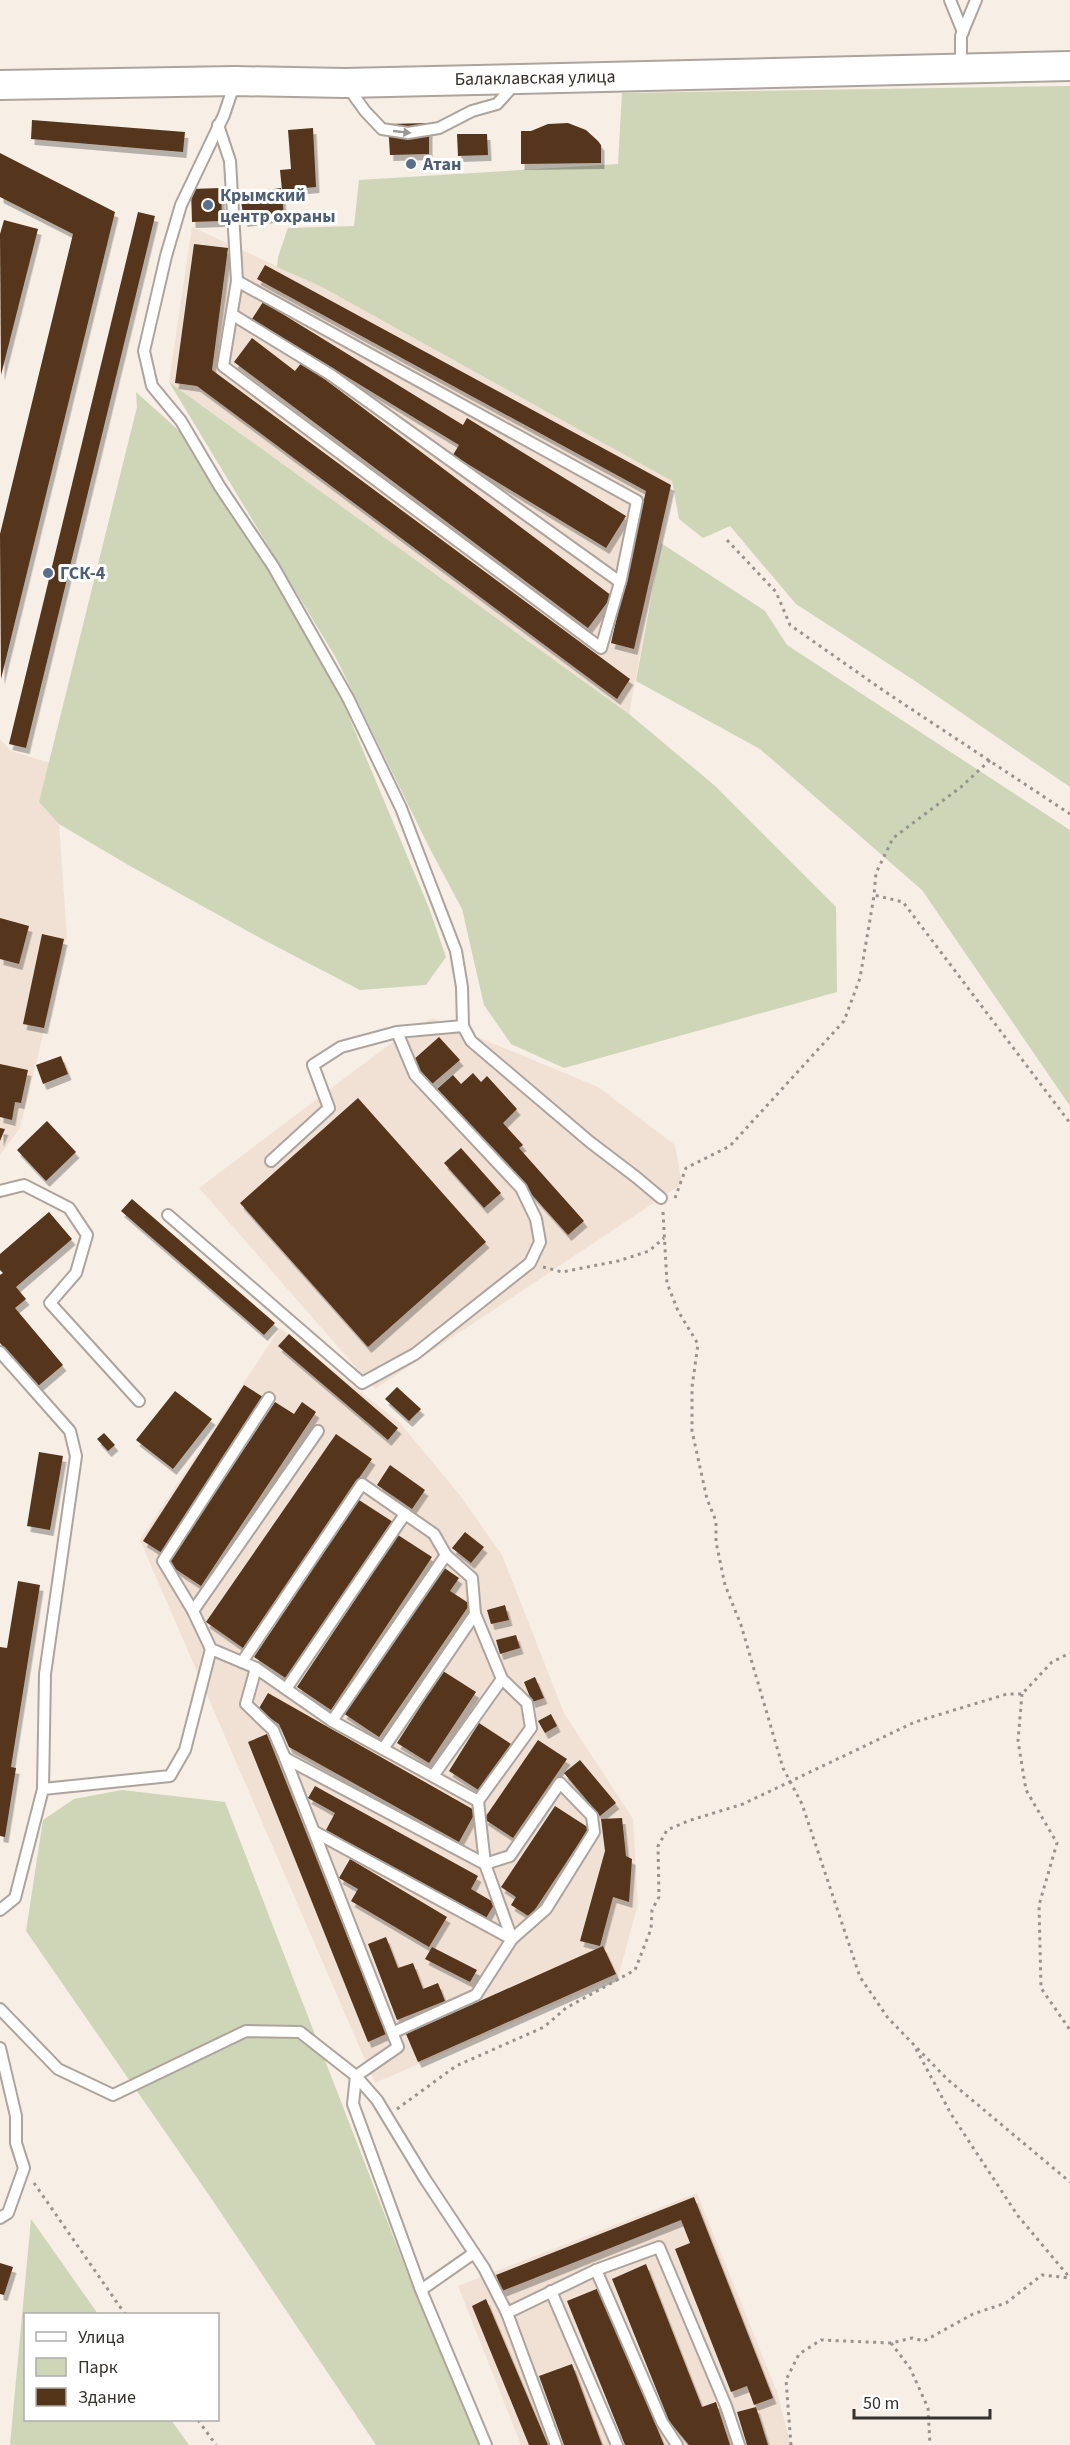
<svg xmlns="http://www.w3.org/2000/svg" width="1070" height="2445" font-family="'Source Sans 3',sans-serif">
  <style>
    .built { fill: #f1e1d5 }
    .green { fill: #ced6b7 }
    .building { fill: #55351a; filter: url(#shadow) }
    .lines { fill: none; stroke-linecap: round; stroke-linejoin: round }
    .lane-casing { stroke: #ada49d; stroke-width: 14 }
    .secondary-casing { stroke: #ada49d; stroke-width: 32 }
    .path { stroke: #99938d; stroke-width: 3; stroke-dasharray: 3 4.5; stroke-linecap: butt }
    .lane { stroke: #fff; stroke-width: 10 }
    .secondary { stroke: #fff; stroke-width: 28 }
    .oneway { fill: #9a9896 }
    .service-dot { fill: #5c6f8a; stroke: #fff; stroke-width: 2 }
    .labels { text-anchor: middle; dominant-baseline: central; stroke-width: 6; stroke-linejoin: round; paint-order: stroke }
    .street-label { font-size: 18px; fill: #35312e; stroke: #fff }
    .service-label { font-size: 18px; font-weight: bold; fill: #4e5e75; stroke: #fff; text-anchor: start }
  </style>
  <defs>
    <filter id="shadow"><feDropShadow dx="3.5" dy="6" stdDeviation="0" flood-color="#0004"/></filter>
  </defs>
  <rect width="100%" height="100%" fill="#f7eee6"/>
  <!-- built -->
  <g class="built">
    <polygon points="192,227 320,286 672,481 629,714 169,382"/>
    <polygon points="0,739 11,751 50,763 39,802 59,824 67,937 20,1128 0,1155"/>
    <polygon points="432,1018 598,1087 675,1145 682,1184 375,1389 199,1188 394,1041"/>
    <polygon points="280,1328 400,1423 459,1494 502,1555 564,1713 633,1819 638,1904 618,1977 375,2083 140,1540"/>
    <polygon points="697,2193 777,2392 791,2445 521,2445 458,2286"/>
  </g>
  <!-- green -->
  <g class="green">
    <polygon points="1070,86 1070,787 915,681 796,604 730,526 703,538 679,519 672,481 320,286 277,267 278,257 288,228 354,226 359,180 618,164 622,93"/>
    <polygon points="169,382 629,714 714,785 836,907 837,992 564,1068 511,1044 484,1005 462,909 429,847 336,658"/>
    <polygon points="136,392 185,436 274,576 344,705 429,908 446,957 426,985 360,990 262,939 130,866 59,824 39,802 137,407"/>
    <polygon points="661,543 765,611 787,645 1070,830 1070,1106 922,890 760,749 636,681"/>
    <polygon points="122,1790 225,1802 417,2298 479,2445 376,2445 211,2198 26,1931 43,1820 74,1799"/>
    <polygon points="31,2219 98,2314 26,2314 26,2420 171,2420 189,2445 10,2445"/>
  </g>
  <!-- building -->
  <g class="building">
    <polygon points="32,120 185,132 183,152 31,139"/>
    <polygon points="429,123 429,154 390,155 388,124"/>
    <polygon points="568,123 586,130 598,141 601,145 601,163 521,164 521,131 531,131 548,124"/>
    <polygon points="313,128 316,187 282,190 280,170 291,169 288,130"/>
    <polygon points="457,134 487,134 488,155 458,156"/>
    <polygon points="0,153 115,212 1,679 0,534 73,234 0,197"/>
    <polygon points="221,188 222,221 192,222 191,189"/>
    <polygon points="281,188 284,215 244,221 240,194"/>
    <polygon points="138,212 155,216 26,748 9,744"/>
    <polygon points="4,220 38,229 1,375 0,234"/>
    <polygon points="194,244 228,248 212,370 630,679 617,699 197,386 175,383"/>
    <polygon points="265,265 671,485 634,649 611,643 646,491 257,279"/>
    <polygon points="263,302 463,425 467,418 626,516 606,548 453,455 459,445 252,319"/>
    <polygon points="252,338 295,371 302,362 612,596 588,628 234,362"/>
    <polygon points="0,918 29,926 19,964 0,959"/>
    <polygon points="42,934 64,939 44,1028 23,1024"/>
    <polygon points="439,1037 460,1060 432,1084 412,1061"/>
    <polygon points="61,1056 68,1074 43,1084 36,1065"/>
    <polygon points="0,1064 28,1070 21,1103 15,1102 12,1120 0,1117"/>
    <polygon points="473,1073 481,1082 487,1076 517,1109 503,1123 523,1145 519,1148 584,1221 568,1235 437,1089 453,1075 461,1084"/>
    <polygon points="358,1098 486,1242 368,1347 240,1203"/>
    <polygon points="47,1121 76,1152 46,1181 17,1150"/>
    <polygon points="0,1128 5,1129 0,1141"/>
    <polygon points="461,1148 501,1193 484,1208 444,1163"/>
    <polygon points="132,1199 275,1323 264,1335 121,1211"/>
    <polygon points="49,1212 72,1239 16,1287 26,1299 15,1308 63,1365 37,1387 0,1343 0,1275 3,1273 0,1270 0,1254"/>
    <polygon points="289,1334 398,1428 388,1440 278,1346"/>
    <polygon points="244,1385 263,1397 162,1553 143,1541"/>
    <polygon points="397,1387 421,1409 409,1421 385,1399"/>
    <polygon points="175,1391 212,1419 173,1469 136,1440"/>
    <polygon points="275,1402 294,1414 302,1402 316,1412 201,1586 168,1564"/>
    <polygon points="104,1433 115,1445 108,1451 97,1439"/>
    <polygon points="336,1434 372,1459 243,1648 206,1622"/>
    <polygon points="39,1452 63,1456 50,1530 27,1526"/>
    <polygon points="390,1465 425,1490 412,1509 377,1485"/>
    <polygon points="359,1500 393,1522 287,1679 254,1657"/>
    <polygon points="465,1532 484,1547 471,1563 452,1548"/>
    <polygon points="398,1535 432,1557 331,1710 297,1687"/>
    <polygon points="443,1567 459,1578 450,1591 470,1604 379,1737 343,1713"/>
    <polygon points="18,1581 40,1585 11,1767 16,1768 5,1837 0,1836 0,1647 7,1648"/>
    <polygon points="505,1605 509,1620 491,1624 487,1610"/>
    <polygon points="516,1635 520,1648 500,1654 496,1640"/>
    <polygon points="443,1671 476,1692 429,1763 397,1743"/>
    <polygon points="535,1677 544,1698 532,1702 524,1682"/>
    <polygon points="268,1693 476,1811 459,1842 289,1747 279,1724 258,1710"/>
    <polygon points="551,1714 557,1726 545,1733 538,1721"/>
    <polygon points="479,1723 511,1744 480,1791 449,1771"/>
    <polygon points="267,1734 386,2034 368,2042 248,1742"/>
    <polygon points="538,1740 567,1759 513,1838 484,1819"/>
    <polygon points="580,1760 616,1803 600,1816 564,1773"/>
    <polygon points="315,1786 478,1876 471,1889 495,1903 486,1918 326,1830 335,1813 308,1798"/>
    <polygon points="555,1806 589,1828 530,1917 511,1905 516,1897 501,1887"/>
    <polygon points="622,1818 626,1856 632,1859 629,1902 613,1897 600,1946 580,1941 605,1851 601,1819"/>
    <polygon points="350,1859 447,1917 429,1947 351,1901 358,1889 339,1878"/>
    <polygon points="386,1937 398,1968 413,1963 423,1989 438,1983 445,2001 397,2020 368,1944"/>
    <polygon points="603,1946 616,1974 418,2062 406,2034"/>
    <polygon points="432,1947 477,1970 470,1982 425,1959"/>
    <polygon points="694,2197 773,2398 754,2405 747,2386 731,2392 675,2249 690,2243 681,2220 502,2291 496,2275"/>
    <polygon points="0,2263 13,2267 4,2295 0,2294"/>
    <polygon points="646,2264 702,2407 716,2402 730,2445 689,2445 669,2421 612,2279"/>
    <polygon points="599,2288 664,2445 625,2445 567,2301"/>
    <polygon points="486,2299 548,2445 529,2445 472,2306"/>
    <polygon points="572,2364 602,2445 564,2445 539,2376"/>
    <polygon points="756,2407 768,2445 747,2445 737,2412"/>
  </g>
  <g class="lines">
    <defs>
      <g id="lane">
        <polyline points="950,0 963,32"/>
        <polyline points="961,69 961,36 976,0"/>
        <polyline points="235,82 224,115 181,205 166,256 144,351 152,386 181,421 220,487 273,566 348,698 401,808 456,951 462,987 463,1026 471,1041 590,1142 636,1177 661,1198"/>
        <polyline points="347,86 365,111 382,129 408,133 439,128 472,111 497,104 515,84"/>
        <polyline points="218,125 230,161 237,281 223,366 601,648 621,579 637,501 237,281"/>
        <polyline points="233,315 331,375 620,582"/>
        <polyline points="397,1032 463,1026"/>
        <polyline points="0,1191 24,1185 69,1208 87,1235 76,1273 50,1303 139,1401"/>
        <polyline points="168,1215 362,1383 415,1354 530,1263 540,1242 536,1219 521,1188 415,1075 397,1032 341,1047 313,1065 329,1108 271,1161"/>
        <polyline points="0,1352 70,1431 76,1456 45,1674 43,1789"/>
        <polyline points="318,1431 193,1611 211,1649 256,1668 332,1721 478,1801 485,1864 512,1939 476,1995 394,2032"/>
        <polyline points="193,1611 163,1561 269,1398"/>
        <polyline points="475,1614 502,1679 527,1703 531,1728 478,1801"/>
        <polyline points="242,1662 362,1484 434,1534 446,1555 472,1578 475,1614 383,1749"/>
        <polyline points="256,1668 246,1704 273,1730 285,1758 398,2047 356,2076 353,2104 421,2290 486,2445"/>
        <polyline points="286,1689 405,1514"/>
        <polyline points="332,1721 446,1555"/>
        <polyline points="285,1758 485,1864 510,1856 560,1783 592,1816 594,1832 546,1909 512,1939 315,1832"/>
        <polyline points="433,1776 502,1679"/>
        <polyline points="0,1910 15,1898 43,1789 170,1776 185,1750 211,1649"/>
        <polyline points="0,2009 58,2069 113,2095 246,2031 300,2032 356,2076 377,2100 425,2179 484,2268 507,2313 556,2445"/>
        <polyline points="0,2048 16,2116 16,2143 24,2168 8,2213 0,2218"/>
        <polyline points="596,2270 662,2422 677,2445"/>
        <polyline points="421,2290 474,2253"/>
        <polyline points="551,2291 617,2445"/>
        <polyline points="507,2313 596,2270 659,2247 726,2406 739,2445"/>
      </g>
      <polyline id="secondary" points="0,85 235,81 345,83 1070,66"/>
    </defs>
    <!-- lane casing -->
    <use href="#lane" class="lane-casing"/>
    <!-- secondary casing -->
    <use href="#secondary" class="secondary-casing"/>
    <!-- path -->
    <g class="path">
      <polyline points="727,540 776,592 790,625 884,691 1070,814"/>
      <polyline points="990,760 961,787 893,838 876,873 874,895 903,902 1070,1123"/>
      <polyline points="675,1198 686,1168 730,1146 844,1021 860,978 874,896"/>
      <polyline points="663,1212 667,1283 678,1311 698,1344 692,1387 692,1431 707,1499 716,1521 716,1542 725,1585 741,1625 783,1768 802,1804 860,1977 888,2018 947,2079 1070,2182"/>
      <polyline points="543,1267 562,1272 618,1261 649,1251 664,1238"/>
      <polyline points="1022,1694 1018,1741 1026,1790 1057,1843 1039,1905 1041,1988 1070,2030"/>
      <polyline points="916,2049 951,2114 1018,2216 1070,2278"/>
      <polyline points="397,2109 456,2066 544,2027 566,2008 635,1970 651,1929 652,1910 659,1897 658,1846 667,1830 688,1821 743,1804 915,1722 1007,1694 1022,1694 1052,1662 1070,1653"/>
      <polyline points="34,2183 125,2314"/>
      <polyline points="891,2343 910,2368 928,2408 930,2445"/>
      <polyline points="198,2420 216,2445"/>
      <polyline points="791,2445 786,2380 799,2354 821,2340 891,2343 912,2338 924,2341 973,2314 1006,2303 1042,2275 1070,2278"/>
    </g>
    <!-- lane -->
    <use href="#lane" class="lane"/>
    <!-- secondary -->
    <use href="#secondary" class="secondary"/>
  </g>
  <!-- one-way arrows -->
  <defs><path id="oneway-solid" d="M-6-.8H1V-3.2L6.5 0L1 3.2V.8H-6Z" transform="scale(1.5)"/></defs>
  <use class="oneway" href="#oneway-solid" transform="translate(402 132) rotate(6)"/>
  <!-- markers -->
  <g class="service-dot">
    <circle cx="411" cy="164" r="6"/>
    <circle cx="208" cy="205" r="6"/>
    <circle cx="48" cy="573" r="6"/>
  </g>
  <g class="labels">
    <!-- street labels -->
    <g class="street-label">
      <text transform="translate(535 78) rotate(-1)">Балаклавская улица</text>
    </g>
    <!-- service labels -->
    <g class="service-label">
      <text x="423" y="164">Атан</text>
      <text x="220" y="195">Крымский<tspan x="220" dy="21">центр охраны</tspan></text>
      <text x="60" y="573">ГСК-4</text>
    </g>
  </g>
  <!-- legend -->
  <rect x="24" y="2313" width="195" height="108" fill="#ffffff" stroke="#aeadab" stroke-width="1.5"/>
  <rect x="36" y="2332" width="30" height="9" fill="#ffffff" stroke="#aeadab" stroke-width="1.5"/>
  <text x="78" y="2343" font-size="18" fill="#35312e">Улица</text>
  <rect x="36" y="2358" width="30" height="18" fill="#ced6b7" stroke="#aeadab" stroke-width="1.5"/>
  <text x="78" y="2373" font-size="18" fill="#35312e">Парк</text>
  <rect x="36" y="2388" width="30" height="18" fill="#55351a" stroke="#aeadab" stroke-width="1.5"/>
  <text x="78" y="2403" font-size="18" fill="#35312e">Здание</text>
  <!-- scale -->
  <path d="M854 2409v9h136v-9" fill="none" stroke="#35312e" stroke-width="3"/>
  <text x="863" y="2409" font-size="18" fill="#35312e" stroke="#ffffff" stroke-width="4.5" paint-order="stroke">50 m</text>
</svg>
